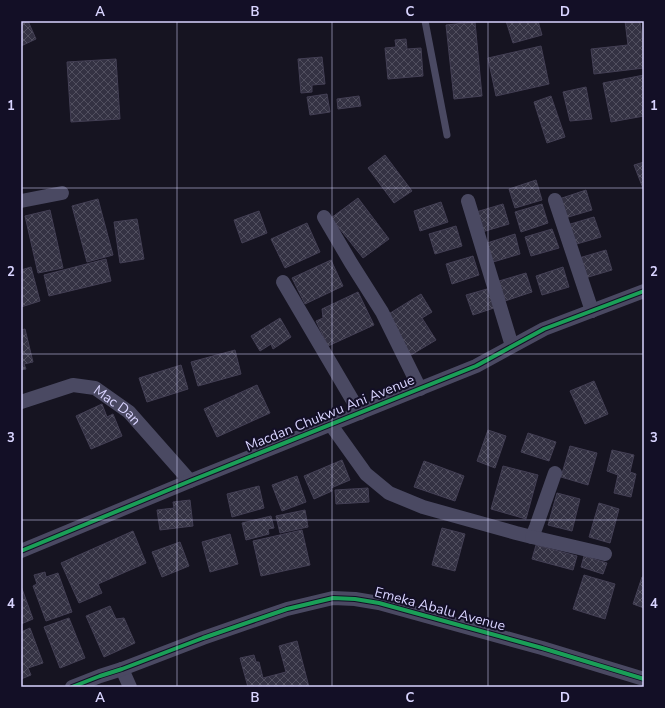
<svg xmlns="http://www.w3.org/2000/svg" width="665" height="708" font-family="'Nunito Sans',sans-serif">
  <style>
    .building { fill: url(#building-cross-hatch); stroke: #433f54 }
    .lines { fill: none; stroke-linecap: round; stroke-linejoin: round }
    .lane { stroke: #4a4962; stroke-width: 7 }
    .street { stroke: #4a4962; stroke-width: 14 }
    .cycleway-casing { stroke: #130f26; stroke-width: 6 }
    .cycleway { stroke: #1a9f57; stroke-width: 4 }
    .grid { fill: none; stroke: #d9d4ff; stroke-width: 1; stroke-opacity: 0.55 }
    .labels { text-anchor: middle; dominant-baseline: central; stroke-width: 4; stroke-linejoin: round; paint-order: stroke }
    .street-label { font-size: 14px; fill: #d9d4ff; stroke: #130f26 }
    .neatline { fill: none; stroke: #d9d4ff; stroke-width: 1.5 }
    .grid-label { font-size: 13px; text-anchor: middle; font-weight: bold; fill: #d9d4ff }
  </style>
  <defs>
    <pattern id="building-cross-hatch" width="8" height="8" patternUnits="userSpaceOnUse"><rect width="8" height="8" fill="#343243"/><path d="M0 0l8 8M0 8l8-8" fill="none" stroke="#514f5f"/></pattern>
  </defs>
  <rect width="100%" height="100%" fill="#161421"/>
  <!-- building -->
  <g class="building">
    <polygon points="21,21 28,21 36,39 21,46"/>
    <polygon points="506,21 538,21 542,35 513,43"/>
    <polygon points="625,21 640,21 644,56 644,68 594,74 591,49 628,45"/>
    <polygon points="475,22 482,96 454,99 446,25"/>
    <polygon points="406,39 407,49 421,48 423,76 388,79 385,48 396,47 395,40"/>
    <polygon points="541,46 549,84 496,96 488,58"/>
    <polygon points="322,57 325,84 312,85 312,92 301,93 298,59"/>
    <polygon points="116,59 120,119 71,122 67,62"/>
    <polygon points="644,75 644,116 611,122 603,83"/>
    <polygon points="586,87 592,119 570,121 563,92"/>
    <polygon points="327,94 330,112 310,115 307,97"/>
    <polygon points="359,96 361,106 338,109 337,99"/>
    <polygon points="551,96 565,137 547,143 534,102"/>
    <polygon points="385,155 412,191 394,203 368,168"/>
    <polygon points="644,162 644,191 634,165"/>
    <polygon points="536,180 542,200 515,208 509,189"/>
    <polygon points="586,190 592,210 565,218 559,199"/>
    <polygon points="358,198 389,239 363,258 331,218"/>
    <polygon points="98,199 113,255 87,262 72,206"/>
    <polygon points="441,202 448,222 420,231 414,211"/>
    <polygon points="503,204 509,224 482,232 476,212"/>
    <polygon points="542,204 548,223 521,232 515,212"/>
    <polygon points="50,210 63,268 38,273 25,216"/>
    <polygon points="259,211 267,233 242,243 234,220"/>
    <polygon points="594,217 601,237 573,245 567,225"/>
    <polygon points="137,219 144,259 120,263 114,222"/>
    <polygon points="307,223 320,252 285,268 271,239"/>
    <polygon points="456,226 462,246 435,254 429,234"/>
    <polygon points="552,229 559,248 531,256 525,237"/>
    <polygon points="515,234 520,254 493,262 487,243"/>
    <polygon points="606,250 612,270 585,278 579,258"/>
    <polygon points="473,256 479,275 452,284 446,264"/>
    <polygon points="106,259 111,281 49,296 44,275"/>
    <polygon points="331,260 343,286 305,304 292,278"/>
    <polygon points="31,267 40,301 21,307 21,270"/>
    <polygon points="563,267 569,287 542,295 536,276"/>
    <polygon points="526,273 532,292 505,301 499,281"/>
    <polygon points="494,287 500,306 473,315 466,295"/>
    <polygon points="358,292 374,325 328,346 316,321 323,318 322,309"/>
    <polygon points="421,294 432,312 422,318 436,340 411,355 387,315"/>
    <polygon points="280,318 291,337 273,349 271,344 260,351 251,336"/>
    <polygon points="25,329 33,362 24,364 26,369 21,370 21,330"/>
    <polygon points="235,350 241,374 198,386 191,362"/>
    <polygon points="181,365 188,389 147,402 139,378"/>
    <polygon points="594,381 608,414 585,424 570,391"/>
    <polygon points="257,385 270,413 217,437 204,409"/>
    <polygon points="102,404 107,417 113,414 122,436 91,449 76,416"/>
    <polygon points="488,430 506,436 495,468 477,461"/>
    <polygon points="528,433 556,442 549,461 521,452"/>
    <polygon points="570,446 597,453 588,485 561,477"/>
    <polygon points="612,450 634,455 630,472 636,474 631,497 614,493 618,475 607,471"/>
    <polygon points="342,460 350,480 331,488 332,491 314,499 304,476"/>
    <polygon points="424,461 464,476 455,501 414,487"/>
    <polygon points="503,466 538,475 526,519 491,509"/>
    <polygon points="297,476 306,502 282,511 272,485"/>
    <polygon points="259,486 264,508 232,517 227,494"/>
    <polygon points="368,488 369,502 336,504 335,490"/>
    <polygon points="557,493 580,499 572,531 548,525"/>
    <polygon points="190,500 193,526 160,530 157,510 174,508 173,502"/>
    <polygon points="599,503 619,509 610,543 589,537"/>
    <polygon points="305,510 308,527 280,533 276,516"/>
    <polygon points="271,516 274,528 268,529 269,534 246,540 242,523"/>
    <polygon points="442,528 465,534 455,571 432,565"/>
    <polygon points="302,530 310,565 261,576 253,541"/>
    <polygon points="133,531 146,563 98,584 102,593 79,603 61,563"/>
    <polygon points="230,534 238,564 210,572 202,542"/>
    <polygon points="180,542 189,566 162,577 152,552"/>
    <polygon points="536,545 577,556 573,570 532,559"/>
    <polygon points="584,556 607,563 603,574 581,567"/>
    <polygon points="45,572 46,577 58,573 72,612 46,621 33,586 37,584 34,575"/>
    <polygon points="584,575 615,584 605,619 573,609"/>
    <polygon points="642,577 644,577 644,608 633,604"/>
    <polygon points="21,586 33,619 21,624"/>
    <polygon points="110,606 116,619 124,618 135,643 104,657 86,616"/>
    <polygon points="69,618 85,658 60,668 44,627"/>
    <polygon points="30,628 43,663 28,668 31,675 21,679 21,632"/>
    <polygon points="297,641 309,687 248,687 240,658 254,655 256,662 259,662 263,678 286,672 279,646"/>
  </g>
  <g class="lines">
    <!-- lane -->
    <polyline class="lane" points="425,21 447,135"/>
    <!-- street -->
    <g class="street">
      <polyline points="555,200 592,311"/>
      <polyline points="21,201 62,193"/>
      <polyline points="468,201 512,346"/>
      <polyline points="324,217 351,263 382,312 420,389"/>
      <polyline points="283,282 360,413"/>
      <path id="s1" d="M21,402L73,385L95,388L129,412L190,481"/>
      <polyline points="331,425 366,474 389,493 423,507 516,533 532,537 536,527 555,473"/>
      <polyline points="532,537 605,554"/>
      <polyline points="21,551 190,481 476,366 544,329 644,291"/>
      <polyline points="122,669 130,687"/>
      <polyline points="72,687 100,676 122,669 203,638 287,609 333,598 355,599 379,603 542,648 644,679"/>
    </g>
    <defs>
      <g id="cycleway">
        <polyline points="21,551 190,481 476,366 544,329 644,291"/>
        <polyline points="72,687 100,676 122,669 203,638 287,609 333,598 355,599 379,603 542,648 644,679"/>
      </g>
    </defs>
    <!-- cycleway casing -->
    <use href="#cycleway" class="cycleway-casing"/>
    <!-- cycleway -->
    <use href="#cycleway" class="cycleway"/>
  </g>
  <!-- grid -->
  <path class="grid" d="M177,21V687M332,21V687M488,21V687M21,188H644M21,354H644M21,520H644"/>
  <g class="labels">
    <!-- street labels -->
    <g class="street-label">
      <text stroke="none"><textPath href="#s1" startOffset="105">Mac Dan</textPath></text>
      <text transform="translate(330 413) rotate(-22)">Macdan Chukwu Ani Avenue</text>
      <text transform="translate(440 609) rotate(15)">Emeka Abalu Avenue</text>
    </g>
  </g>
  <!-- border -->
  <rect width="665" height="708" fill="none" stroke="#130f26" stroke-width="44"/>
  <rect x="22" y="22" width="621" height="664" class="neatline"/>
  <g class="grid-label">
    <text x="100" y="16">A</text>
    <text x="255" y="16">B</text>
    <text x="410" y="16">C</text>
    <text x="565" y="16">D</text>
    <text x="11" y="110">1</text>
    <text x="654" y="110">1</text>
    <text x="11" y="276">2</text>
    <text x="654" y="276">2</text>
    <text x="11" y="442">3</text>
    <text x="654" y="442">3</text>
    <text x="11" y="608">4</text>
    <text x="654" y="608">4</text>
    <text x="100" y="702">A</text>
    <text x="255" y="702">B</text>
    <text x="410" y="702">C</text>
    <text x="565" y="702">D</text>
  </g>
</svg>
